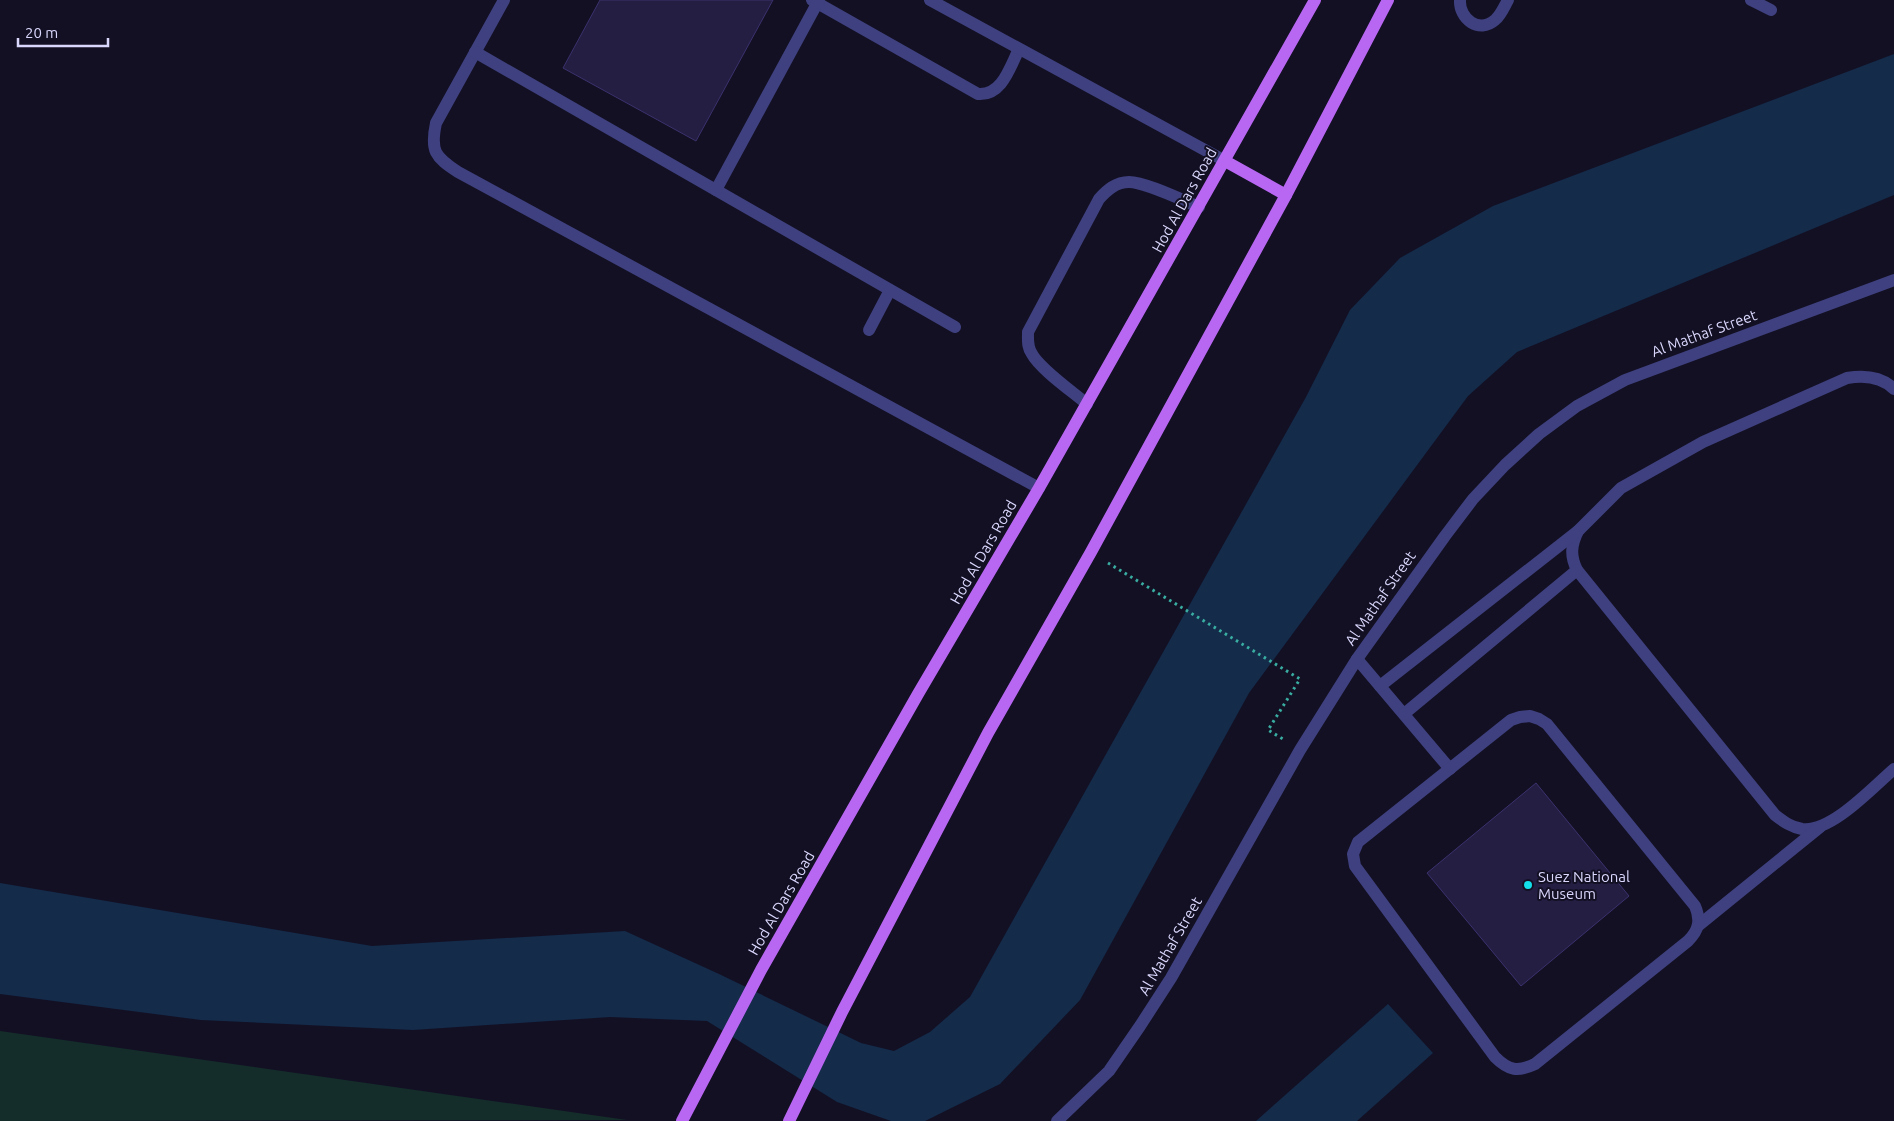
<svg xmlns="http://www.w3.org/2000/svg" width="1894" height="1121" font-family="Ubuntu,sans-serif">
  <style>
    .green { fill: #142d2b }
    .water { fill: #142b4a }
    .building { fill: #241e43; stroke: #3b326d }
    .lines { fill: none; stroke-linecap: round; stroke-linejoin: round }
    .path { stroke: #39ada1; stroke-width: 3; stroke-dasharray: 2.5 4; stroke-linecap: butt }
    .lane { stroke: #3f407f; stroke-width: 12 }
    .street { stroke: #3f407f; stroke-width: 12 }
    .primary { stroke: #b867f2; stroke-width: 12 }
    .poi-dot { fill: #13dfeb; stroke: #131024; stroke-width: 2 }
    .labels { text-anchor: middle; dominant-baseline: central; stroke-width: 4; stroke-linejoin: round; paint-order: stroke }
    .street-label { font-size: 15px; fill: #d9d7fc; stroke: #131024 }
    .poi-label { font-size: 15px; fill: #d9d7fc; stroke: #131024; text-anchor: start }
  </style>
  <rect width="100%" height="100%" fill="#131024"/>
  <!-- green -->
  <polygon class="green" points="0,1031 627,1120 0,1121"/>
  <!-- water -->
  <g class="water">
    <polygon points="1894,54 1894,195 1517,352 1468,396 1249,693 1080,1000 1000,1084 925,1121 891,1121 837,1102 707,1021 610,1017 413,1030 201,1020 0,994 0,883 372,946 625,931 719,974 861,1043 894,1051 930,1032 970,997 1306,397 1350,310 1400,258 1493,206"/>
    <polygon points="1388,1004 1433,1053 1357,1121 1256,1121"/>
  </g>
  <!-- building -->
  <g class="building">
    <polygon points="600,0 773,0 696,141 563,68"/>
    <polygon points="1536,783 1629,896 1521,986 1427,873"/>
  </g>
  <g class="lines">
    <!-- path -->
    <polyline class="path" points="1108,563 1300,679 1268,730 1283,739"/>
    <!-- lane -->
    <g class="lane">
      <path d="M504,0L436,123C430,151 435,157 458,172L1039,488"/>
      <path d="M812,0L978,94C1002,96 1010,67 1019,49"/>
      <polyline points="930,0 1225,161"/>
      <path d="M1460,0C1459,19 1479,34 1495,20C1501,15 1504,7 1508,0"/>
      <polyline points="1751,0 1771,10"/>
      <polyline points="475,52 955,327"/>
      <polyline points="716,190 819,0"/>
      <polyline points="869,330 890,290"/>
      <path d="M1087,404C1073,392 1040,369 1032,354C1027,347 1028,340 1028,332L1099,199C1107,190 1116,182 1129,182C1145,182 1182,200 1199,207"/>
      <path d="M1578,531C1571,545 1570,556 1577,570L1775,815C1784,822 1791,827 1802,829C1831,833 1873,787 1894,769"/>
      <polyline points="1357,659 1450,769"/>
      <path d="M1380,686L1578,531L1621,488L1703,442L1847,378C1864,375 1881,376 1894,389"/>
      <polyline points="1404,714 1577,570"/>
      <path d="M1530,716L1539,719L1547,724L1695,906C1701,920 1699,930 1688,941L1535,1064C1518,1072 1509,1071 1495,1057L1355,866L1353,854L1358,842L1511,720L1520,717Z"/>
      <polyline points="1699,925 1820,827"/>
    </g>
    <!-- street -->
    <polyline class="street" points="1057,1121 1109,1071 1140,1026 1171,978 1300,750 1357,659 1445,536 1473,499 1505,465 1539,434 1577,406 1625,380 1894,280"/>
    <!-- primary -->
    <g class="primary">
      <polyline points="1225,161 1286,195"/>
      <polyline points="682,1121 761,970 918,694 1039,488 1315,0"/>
      <polyline points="789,1121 842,1012 988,733 1091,552 1286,195 1388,0"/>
    </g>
  </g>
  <!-- markers -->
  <circle class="poi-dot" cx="1528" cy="885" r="5"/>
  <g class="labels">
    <!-- street labels -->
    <g class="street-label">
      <text transform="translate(1184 200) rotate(-61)">Hod Al Dars Road</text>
      <text transform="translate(1704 333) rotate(-20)">Al Mathaf Street</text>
      <text transform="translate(983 552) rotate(-60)">Hod Al Dars Road</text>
      <text transform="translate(1380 598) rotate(-55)">Al Mathaf Street</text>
      <text transform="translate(781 903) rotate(-60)">Hod Al Dars Road</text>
      <text transform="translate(1170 946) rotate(-60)">Al Mathaf Street</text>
    </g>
    <!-- poi labels -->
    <g class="poi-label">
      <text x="1538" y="876">Suez National<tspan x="1538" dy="17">Museum</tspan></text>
    </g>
  </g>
  <!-- scale -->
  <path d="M18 38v8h90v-8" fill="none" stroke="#d9d7fc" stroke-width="2.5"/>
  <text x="25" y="38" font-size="15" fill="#d9d7fc" stroke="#131024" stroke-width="4" paint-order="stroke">20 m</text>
</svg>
